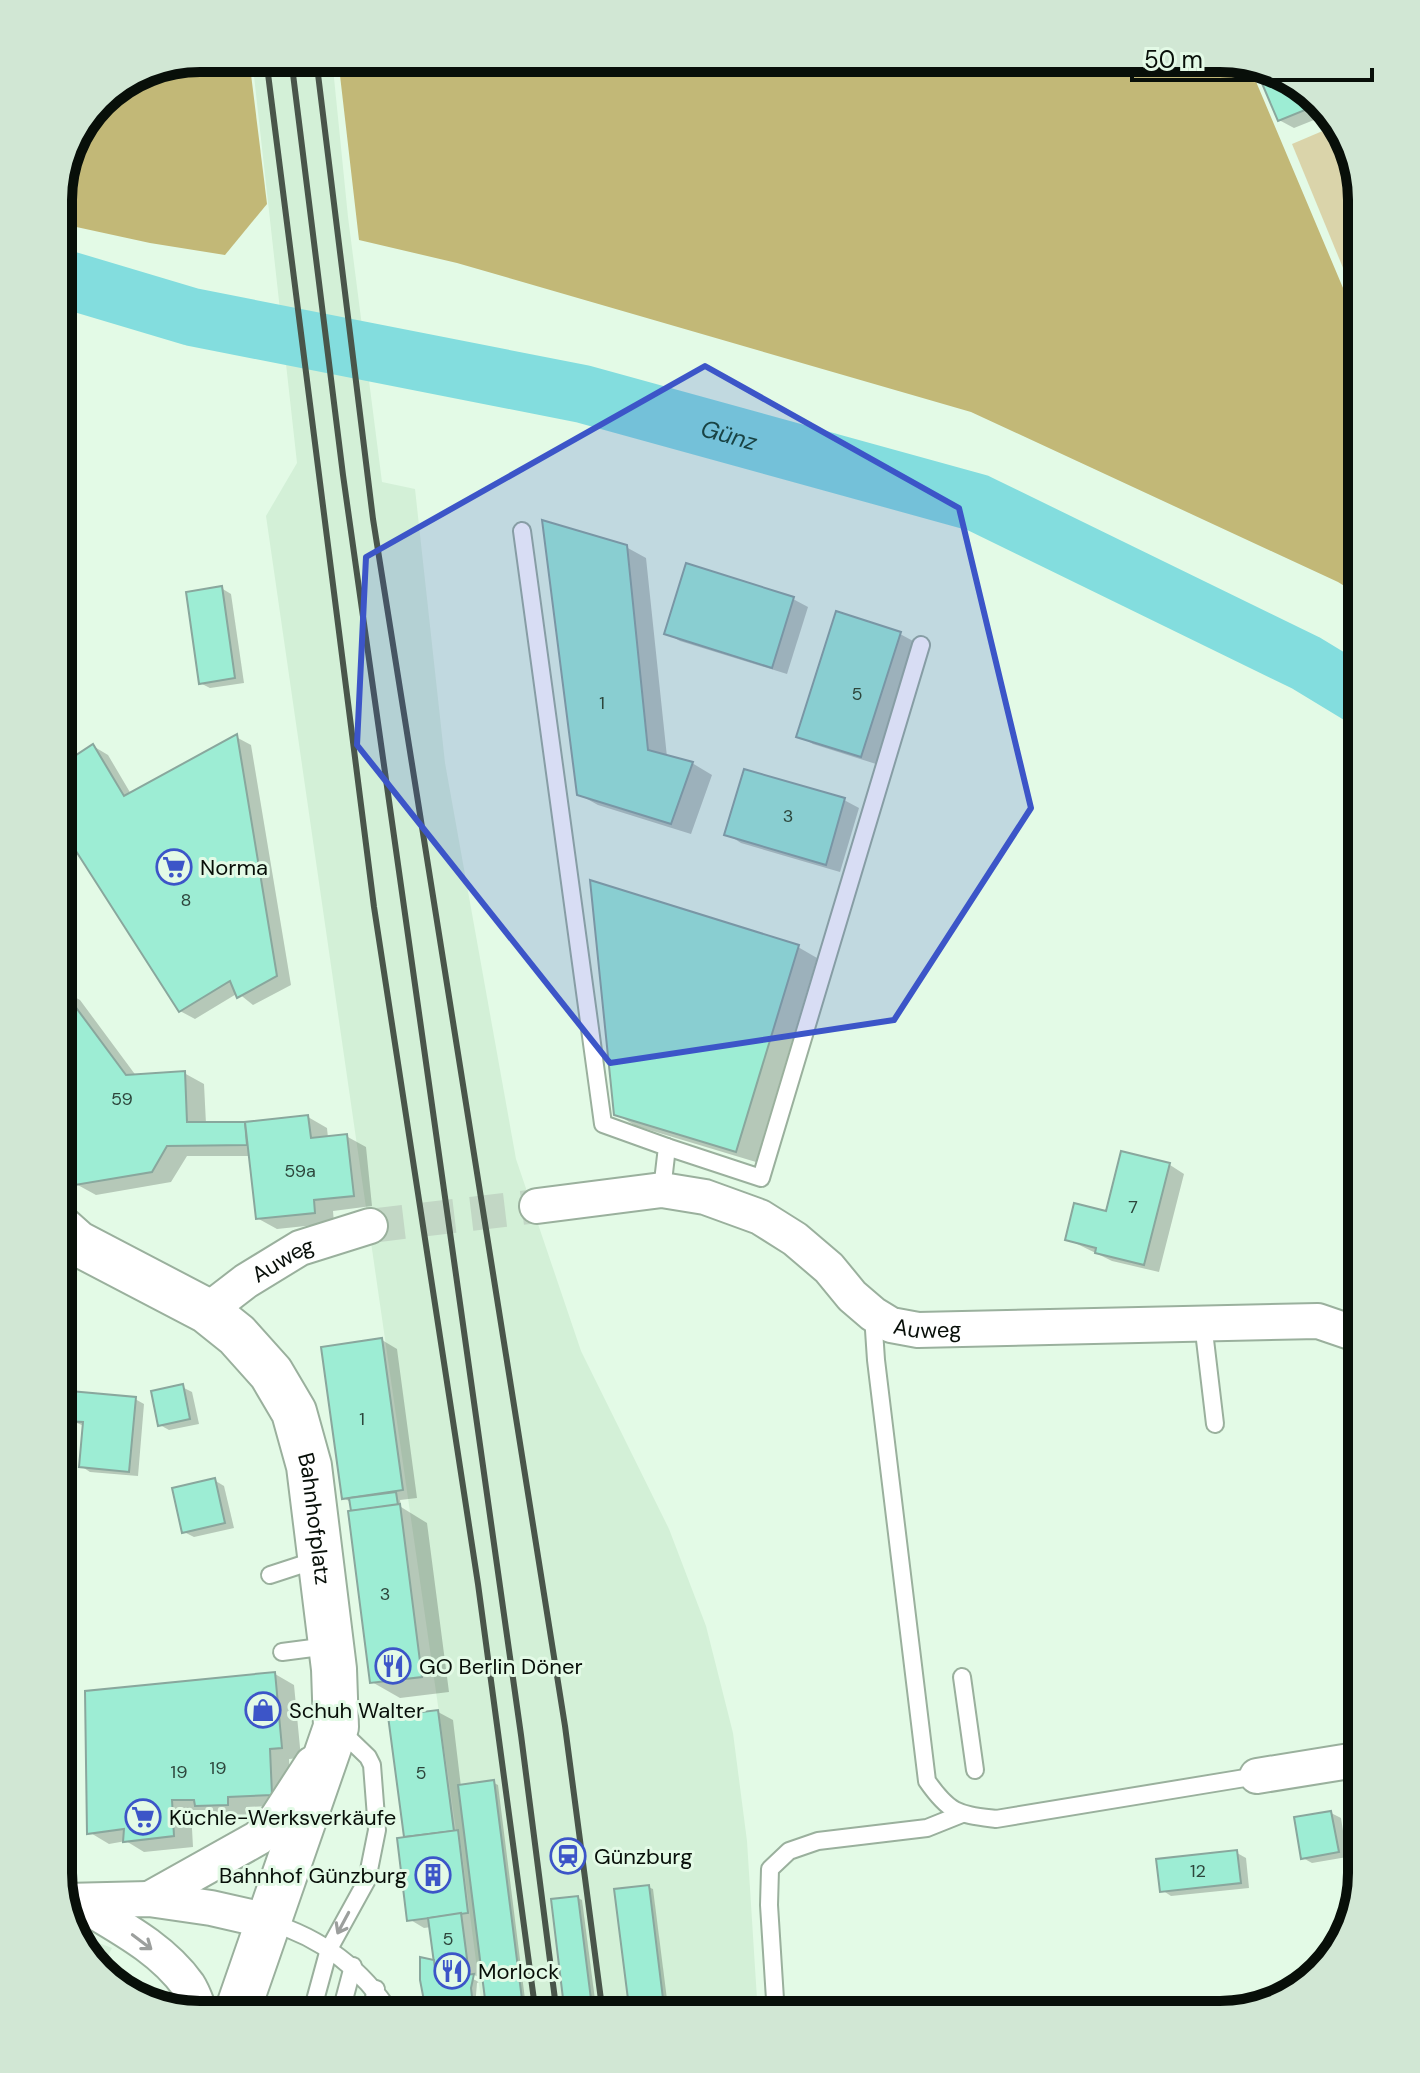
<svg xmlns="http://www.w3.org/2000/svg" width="1420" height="2073" font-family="'DM Sans',sans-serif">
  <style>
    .built { fill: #d3f0d7 }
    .green { fill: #dad4aa }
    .forest { fill: #c2b877 }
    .shadow { fill: #0003 }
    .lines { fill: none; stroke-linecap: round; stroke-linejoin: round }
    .river { stroke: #83ddde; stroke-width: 58 }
    .building { fill: #9dedd4; stroke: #89a79d; stroke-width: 2 }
    .street-tunnel { stroke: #c2d7c5; stroke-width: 34; stroke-dasharray: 34 17; stroke-linecap: butt }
    .lane-casing { stroke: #9ab09d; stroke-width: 20 }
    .street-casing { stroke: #9ab09d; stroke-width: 38 }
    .secondary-casing { stroke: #9ab09d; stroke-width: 48 }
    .lane { stroke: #fff; stroke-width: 16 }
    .street { stroke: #fff; stroke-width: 34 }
    .secondary { stroke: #fff; stroke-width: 44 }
    .rail { stroke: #49554a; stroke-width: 6 }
    .oneway { stroke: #9c9f9d }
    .marked { fill: #3c55c8; fill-opacity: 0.2; stroke: #3c55c8; stroke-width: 6; stroke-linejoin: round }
    .labels { text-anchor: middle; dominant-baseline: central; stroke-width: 6; stroke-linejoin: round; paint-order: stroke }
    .number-label { font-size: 18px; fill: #2d463c }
    .poi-label { font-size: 22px; fill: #080f09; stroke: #e3fae6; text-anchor: start }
    .street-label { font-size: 22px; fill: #080f09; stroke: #e3fae6 }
    .water-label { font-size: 24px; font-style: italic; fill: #194344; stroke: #e3fae6 }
    .rim { fill: none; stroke: #080f09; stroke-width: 10 }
  </style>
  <rect width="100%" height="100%" fill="#e3fae6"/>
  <!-- built -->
  <g class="built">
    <polygon points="252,58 332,58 348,217 382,482 415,489 445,763 516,1159 581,1351 669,1529 706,1626 733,1733 747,1841 758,2015 483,2015 459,1830 456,1830 266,516 297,463"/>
    <polygon points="74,1934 112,1948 101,1969 77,1944"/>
  </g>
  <!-- green -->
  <polygon class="green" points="1339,124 1343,129 1362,200 1362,314 1292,144"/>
  <!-- forest -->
  <g class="forest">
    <polygon points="200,58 249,58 267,204 225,255 150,243 58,223 58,191 100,99 146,69"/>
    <polygon points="338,58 1229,58 1249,65 1362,333 1362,597 1338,582 971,412 457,263 359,240"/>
  </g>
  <!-- shadow -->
  <g class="shadow">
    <polygon points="1258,68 1299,82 1318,103 1324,116 1294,128 1279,120"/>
    <polygon points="626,547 646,558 667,757 692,763 712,775 691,834 598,805 578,794"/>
    <polygon points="221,588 231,594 244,683 210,688 200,683"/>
    <polygon points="793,599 808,607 787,674 680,641 666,633"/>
    <polygon points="900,634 915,642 876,764 813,744 799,736"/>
    <polygon points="236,737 251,745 291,985 253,1005 238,993 195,1019 180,1011 93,746 108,755 131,794"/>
    <polygon points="844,800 859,808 840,872 741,843 727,834"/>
    <polygon points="798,947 817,958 756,1162 636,1126 616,1114"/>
    <polygon points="60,989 80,1000 137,1077 184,1073 204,1084 206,1124 245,1124 308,1117 327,1128 328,1138 346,1136 366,1147 372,1206 333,1211 334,1223 277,1229 257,1218 250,1156 187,1156 171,1182 96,1195 76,1184 58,1157 58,990"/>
    <polygon points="1122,1153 1170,1165 1184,1174 1159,1272 1112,1261 1067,1239 1107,1214"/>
    <polygon points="382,1340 397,1349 417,1498 400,1500 401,1507 427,1523 449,1692 400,1698 372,1682 357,1512 352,1503 344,1498"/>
    <polygon points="182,1387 192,1392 199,1424 169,1430 160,1425"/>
    <polygon points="135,1399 144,1404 138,1476 90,1472 81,1466 84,1426 70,1420"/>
    <polygon points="214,1480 224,1486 234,1528 194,1537 184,1532"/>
    <polygon points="275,1674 294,1685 301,1758 289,1759 291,1805 246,1807 247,1815 217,1817 205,1810 191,1810 193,1847 144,1852 126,1841 109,1844 89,1832"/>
    <polygon points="438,1712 453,1720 461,1787 494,1783 498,1785 527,2015 489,2015 485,1981 471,1973 469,1977 479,1982 477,1983 475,2007 478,2015 426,2015 436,1966 431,1927 424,1928 409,1919 406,1839 390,1718"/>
    <polygon points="58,1793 72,1798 75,1853 58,1855"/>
    <polygon points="1331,1813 1341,1818 1347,1857 1312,1863 1303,1858"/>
    <polygon points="1237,1853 1246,1858 1249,1888 1171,1896 1162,1890"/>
    <polygon points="648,1887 653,1889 669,2015 632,2015"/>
    <polygon points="578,1898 582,1900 597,2015 567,2015"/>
  </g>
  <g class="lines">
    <!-- river -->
    <path class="river" id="s1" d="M58,277L192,317L583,394L978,503L1306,663L1362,697"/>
  </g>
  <!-- building -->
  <g class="building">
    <polygon points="1255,67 1299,82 1309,93 1305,94 1310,108 1278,121"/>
    <polygon points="542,520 627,545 648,750 693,762 671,824 577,795"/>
    <polygon points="686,563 794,597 772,668 664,634"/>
    <polygon points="222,586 235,678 199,684 186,592"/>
    <polygon points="836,611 901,632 861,757 796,737"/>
    <polygon points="237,734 277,976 237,998 230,981 179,1012 58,823 58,767 93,744 124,796"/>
    <polygon points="744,769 845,798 826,865 724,835"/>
    <polygon points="590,880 799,945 736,1152 614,1115"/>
    <polygon points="60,986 126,1075 185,1071 187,1122 245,1122 247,1145 167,1146 152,1172 75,1185 58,1161"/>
    <polygon points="308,1115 311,1138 347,1134 354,1196 314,1200 315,1213 256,1219 245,1122"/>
    <polygon points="1121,1151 1170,1163 1144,1265 1095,1253 1096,1248 1065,1240 1074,1203 1106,1211"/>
    <polygon points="382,1338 403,1490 342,1499 321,1347"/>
    <polygon points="183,1384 190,1419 158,1426 151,1391"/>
    <polygon points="70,1391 136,1397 129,1472 79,1467 83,1422 67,1421"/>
    <polygon points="215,1478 225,1523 182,1533 172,1488"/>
    <polygon points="396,1492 398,1505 351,1511 349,1498"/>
    <polygon points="400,1504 422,1677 370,1683 348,1511"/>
    <polygon points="275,1672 282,1748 270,1749 272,1795 228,1797 228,1805 195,1806 194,1800 172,1800 174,1836 123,1842 124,1829 87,1834 85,1691"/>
    <polygon points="438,1710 454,1831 404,1837 388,1716"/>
    <polygon points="494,1780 524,2015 487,2015 458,1785"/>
    <polygon points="58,1791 63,1791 66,1849 58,1849"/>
    <polygon points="1331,1811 1339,1852 1301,1859 1294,1817"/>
    <polygon points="458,1830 468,1913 407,1921 397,1838"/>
    <polygon points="1237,1850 1241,1883 1160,1892 1156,1859"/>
    <polygon points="649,1885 665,2015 630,2015 614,1889"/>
    <polygon points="578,1896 593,2015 565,2015 551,1899"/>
    <polygon points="461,1913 469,1974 436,1978 428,1918"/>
    <polygon points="420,1957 434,1960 436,1978 474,1974 471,1988 474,2015 424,2015 425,2006 420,1980"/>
    <polygon points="1162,2003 1164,2015 1139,2015 1138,2006"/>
  </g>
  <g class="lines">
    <!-- street-tunnel -->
    <polyline class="street-tunnel" points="370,1226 537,1206"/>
    <defs>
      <g id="lane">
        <polyline points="522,531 603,1124 667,1147 662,1190"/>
        <polyline points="667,1147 761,1178 921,645"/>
        <path d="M873,1315L876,1360L927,1781C950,1814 958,1814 996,1819L1257,1776"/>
        <polyline points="1203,1323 1215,1424"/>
        <polyline points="270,1575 319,1559"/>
        <polyline points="282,1652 328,1646"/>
        <polyline points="962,1677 975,1770"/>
        <path d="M269,1922C322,1938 362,1968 392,2015"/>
        <polyline points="311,2015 329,1949 367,1880 377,1830 372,1765 368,1757 340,1730"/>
        <polyline points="340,2015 353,1966"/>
        <polyline points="370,2015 376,1989"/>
        <polyline points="776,2015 769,1905 770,1869 789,1851 818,1841 927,1828 962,1814"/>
      </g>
      <g id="street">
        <path id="s2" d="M537,1206L662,1190L705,1197L760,1217L795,1239L829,1268L852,1296L873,1314L891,1325L918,1330L1318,1321L1362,1336"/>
        <path id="s3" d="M207,1311L246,1281L300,1248L370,1226"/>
        <polyline points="1257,1776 1362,1759"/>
        <polyline points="149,1899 258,1838 277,1818 312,1764"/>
        <polyline points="65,1901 149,1899 211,1908 268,1921"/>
        <path d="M77,1901C116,1925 161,1947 188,1985C194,1994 197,2005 201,2015"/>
      </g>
      <g id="secondary">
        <path id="s4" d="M58,1226L77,1243L207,1311L237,1335L271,1373L294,1412L309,1466L334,1669L336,1727L236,2015"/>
      </g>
    </defs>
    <!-- lane casing -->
    <use href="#lane" class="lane-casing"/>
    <!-- street casing -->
    <use href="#street" class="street-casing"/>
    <!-- secondary casing -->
    <use href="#secondary" class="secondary-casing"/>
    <!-- lane -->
    <use href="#lane" class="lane"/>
    <!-- street -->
    <use href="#street" class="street"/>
    <!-- secondary -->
    <use href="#secondary" class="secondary"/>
    <!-- rail -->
    <g class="rail">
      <polyline points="266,58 374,907 478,1584 536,2015"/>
      <polyline points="291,58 343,475 521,1735 557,2015"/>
      <polyline points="316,58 373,519 565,1726 603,2015"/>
    </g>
  </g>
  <!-- one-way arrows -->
  <defs><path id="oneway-shaft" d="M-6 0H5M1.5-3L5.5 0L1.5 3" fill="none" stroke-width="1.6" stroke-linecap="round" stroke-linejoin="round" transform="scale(2)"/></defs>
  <g class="oneway">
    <use href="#oneway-shaft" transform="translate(343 1923) rotate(118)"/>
    <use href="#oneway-shaft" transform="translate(142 1942) rotate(37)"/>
  </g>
  <!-- marked area -->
  <path class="marked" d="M705,366L959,508L1031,808L894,1020L610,1063L357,745L366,557Z"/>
  <!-- icons -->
  <defs>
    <symbol id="supermarket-ring" viewBox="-11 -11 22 22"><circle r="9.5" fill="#e3fae6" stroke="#3c55c8" stroke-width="1.5"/><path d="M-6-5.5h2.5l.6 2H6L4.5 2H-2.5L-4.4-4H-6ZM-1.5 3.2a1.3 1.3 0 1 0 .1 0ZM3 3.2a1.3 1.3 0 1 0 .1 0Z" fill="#3c55c8"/></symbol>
    <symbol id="restaurant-ring" viewBox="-11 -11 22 22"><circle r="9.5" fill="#e3fae6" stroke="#3c55c8" stroke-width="1.5"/><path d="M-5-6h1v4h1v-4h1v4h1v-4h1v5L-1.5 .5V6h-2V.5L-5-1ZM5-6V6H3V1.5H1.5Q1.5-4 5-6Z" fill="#3c55c8"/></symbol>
    <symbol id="shop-ring" viewBox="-11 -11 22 22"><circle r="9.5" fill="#e3fae6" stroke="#3c55c8" stroke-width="1.5"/><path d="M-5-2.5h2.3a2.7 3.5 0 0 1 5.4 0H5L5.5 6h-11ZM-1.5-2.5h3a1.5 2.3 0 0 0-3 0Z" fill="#3c55c8"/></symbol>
    <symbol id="station-ring" viewBox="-11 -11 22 22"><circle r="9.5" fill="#e3fae6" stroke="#3c55c8" stroke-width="1.5"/><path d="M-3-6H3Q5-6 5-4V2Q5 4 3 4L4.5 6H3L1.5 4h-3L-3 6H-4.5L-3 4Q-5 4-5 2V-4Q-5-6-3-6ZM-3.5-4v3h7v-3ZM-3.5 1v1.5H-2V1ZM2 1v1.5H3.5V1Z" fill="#3c55c8"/></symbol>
    <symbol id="building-ring" viewBox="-11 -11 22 22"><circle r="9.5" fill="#e3fae6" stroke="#3c55c8" stroke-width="1.5"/><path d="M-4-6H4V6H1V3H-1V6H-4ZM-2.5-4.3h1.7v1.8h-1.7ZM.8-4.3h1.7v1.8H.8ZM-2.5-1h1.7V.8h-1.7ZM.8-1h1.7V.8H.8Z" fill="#3c55c8"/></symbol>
  </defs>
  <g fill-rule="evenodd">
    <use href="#supermarket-ring" x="154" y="847" width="40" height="40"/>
    <use href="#restaurant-ring" x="373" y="1646" width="40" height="40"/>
    <use href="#shop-ring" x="243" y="1690" width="40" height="40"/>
    <use href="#supermarket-ring" x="123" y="1797" width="40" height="40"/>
    <use href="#station-ring" x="548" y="1836" width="40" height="40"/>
    <use href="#building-ring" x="413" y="1855" width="40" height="40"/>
    <use href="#restaurant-ring" x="432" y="1951" width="40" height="40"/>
  </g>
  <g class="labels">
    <!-- number labels -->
    <g class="number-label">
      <text x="857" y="694">5</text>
      <text x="602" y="703">1</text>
      <text x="788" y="816">3</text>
      <text x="186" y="900">8</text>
      <text x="122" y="1099">59</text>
      <text x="300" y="1171">59a</text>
      <text x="1133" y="1207">7</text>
      <text x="362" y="1419">1</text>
      <text x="385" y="1594">3</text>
      <text x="218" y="1768">19</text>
      <text x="179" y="1772">19</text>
      <text x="421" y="1773">5</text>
      <text x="1198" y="1871">12</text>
      <text x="448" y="1939">5</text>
    </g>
    <!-- poi labels -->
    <g class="poi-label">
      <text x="200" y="867">Norma</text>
      <text x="419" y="1666">GO Berlin Döner</text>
      <text x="289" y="1710">Schuh Walter</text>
      <text x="169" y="1817">Küchle-Werksverkäufe</text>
      <text x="594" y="1856">Günzburg</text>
      <text x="407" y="1875" text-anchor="end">Bahnhof Günzburg</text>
      <text x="478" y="1971">Morlock</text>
    </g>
    <!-- street labels -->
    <g class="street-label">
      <text stroke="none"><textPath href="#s3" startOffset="92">Auweg</textPath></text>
      <text stroke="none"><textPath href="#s2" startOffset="436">Auweg</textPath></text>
      <text stroke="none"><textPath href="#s4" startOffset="416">Bahnhofplatz</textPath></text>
    </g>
    <!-- water labels -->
    <g class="water-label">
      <text stroke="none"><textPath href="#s1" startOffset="690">Günz</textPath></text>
    </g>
  </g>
  <!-- crop -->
  <path d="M0 0H1420V2073H0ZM200 72H1220A128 128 0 0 1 1348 200V1873A128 128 0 0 1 1220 2001H200A128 128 0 0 1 72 1873V200A128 128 0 0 1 200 72Z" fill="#d1e7d4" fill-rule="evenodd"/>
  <path class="rim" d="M200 72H1220A128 128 0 0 1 1348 200V1873A128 128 0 0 1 1220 2001H200A128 128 0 0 1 72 1873V200A128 128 0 0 1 200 72Z"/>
  <!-- scale -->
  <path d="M1132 68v12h240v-12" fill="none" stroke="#080f09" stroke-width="4"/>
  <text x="1144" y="68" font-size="24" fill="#080f09" stroke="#e3fae6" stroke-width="6" paint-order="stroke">50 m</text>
</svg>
